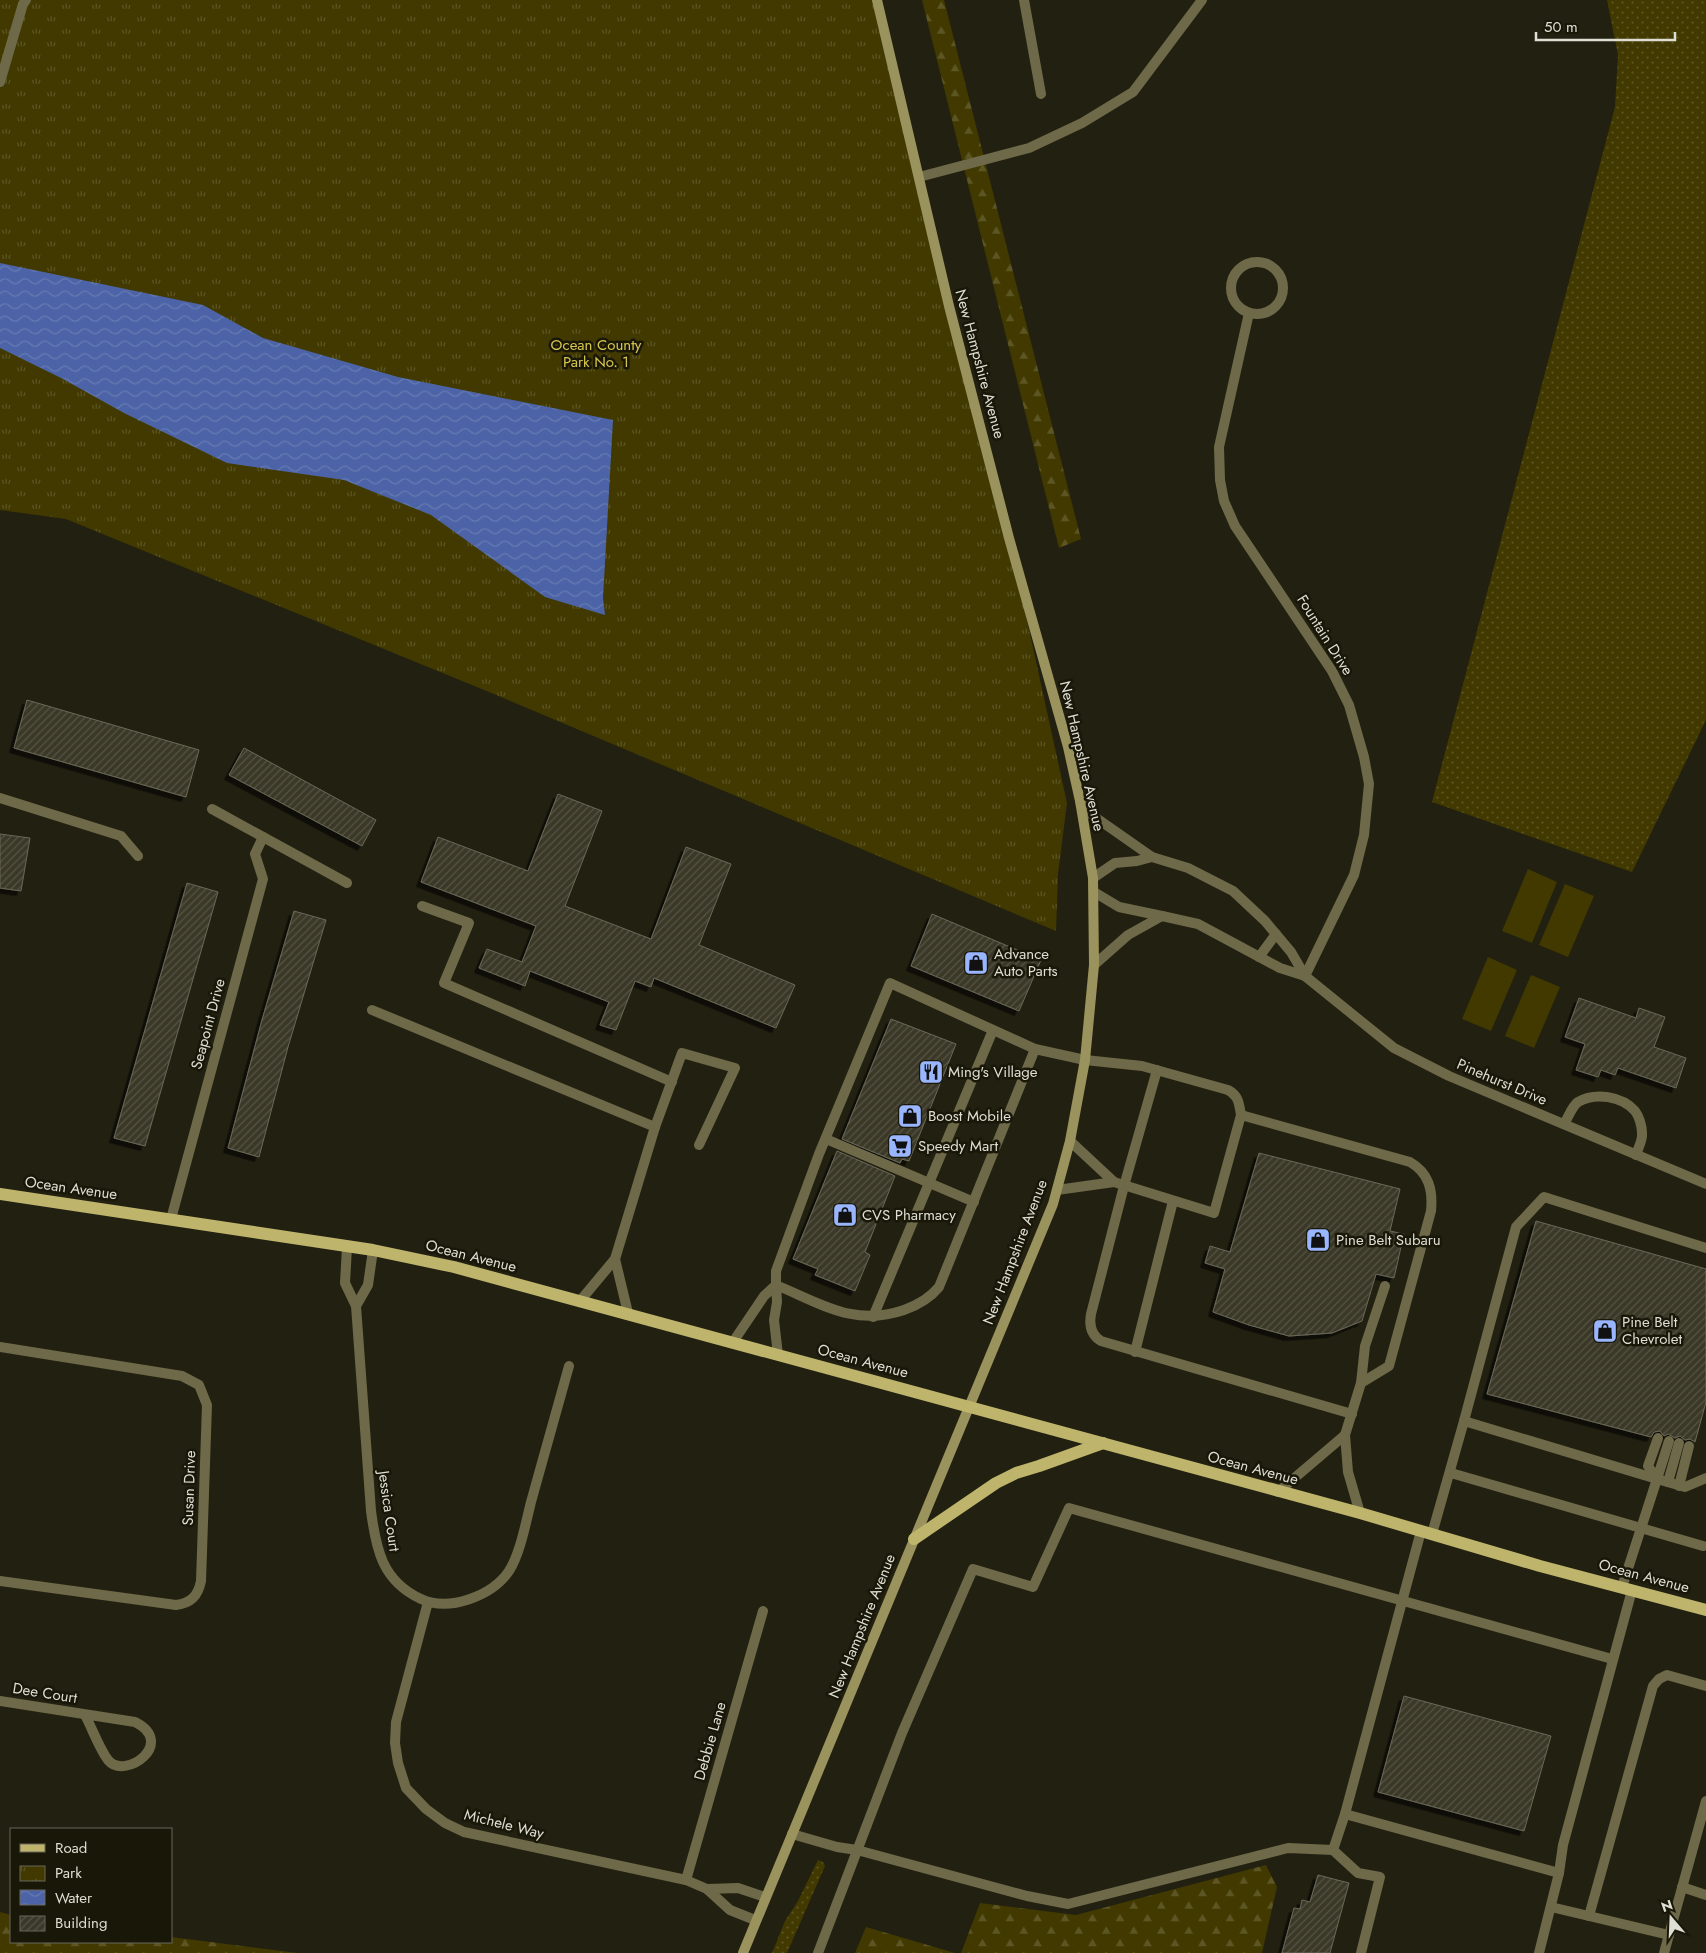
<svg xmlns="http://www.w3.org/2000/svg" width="1706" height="1953" font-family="Jost,sans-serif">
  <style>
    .grass { fill: url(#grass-dots) }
    .forest { fill: url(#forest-firs) }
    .park { fill: url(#park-tufts) }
    .pitch { fill: #413900 }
    .water { fill: url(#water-waves) }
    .building { fill: url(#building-hatch); stroke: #6b6958; filter: url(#shadow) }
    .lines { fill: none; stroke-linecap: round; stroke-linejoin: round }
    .service { stroke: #6e6948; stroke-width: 10 }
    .minor { stroke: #6e6948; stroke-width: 10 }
    .secondary { stroke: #9b935d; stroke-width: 10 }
    .primary { stroke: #beb46c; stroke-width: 12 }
    .labels { text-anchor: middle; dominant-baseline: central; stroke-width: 5; stroke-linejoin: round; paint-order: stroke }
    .park-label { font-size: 15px; fill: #d8c74f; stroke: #191708 }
    .street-label { font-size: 15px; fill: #dfded4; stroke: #191708 }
    .poi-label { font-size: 15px; fill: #dfded4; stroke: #191708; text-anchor: start }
  </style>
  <defs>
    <pattern id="grass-dots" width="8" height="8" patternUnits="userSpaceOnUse" patternTransform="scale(1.25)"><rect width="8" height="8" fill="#413900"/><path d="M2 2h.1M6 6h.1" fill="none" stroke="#5c5524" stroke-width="1.8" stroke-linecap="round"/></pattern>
    <pattern id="forest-firs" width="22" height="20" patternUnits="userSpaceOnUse" patternTransform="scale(1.25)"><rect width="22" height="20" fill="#413900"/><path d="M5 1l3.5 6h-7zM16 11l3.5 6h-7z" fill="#5c5524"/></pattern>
    <pattern id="park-tufts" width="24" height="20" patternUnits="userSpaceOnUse" patternTransform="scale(1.25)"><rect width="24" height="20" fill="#413900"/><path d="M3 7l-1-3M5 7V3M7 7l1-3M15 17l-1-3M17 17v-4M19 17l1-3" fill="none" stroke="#5c5524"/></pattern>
    <pattern id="water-waves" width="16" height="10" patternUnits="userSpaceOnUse" patternTransform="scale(1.25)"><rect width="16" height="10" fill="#4c64a7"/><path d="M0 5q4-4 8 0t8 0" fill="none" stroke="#657ab2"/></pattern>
    <pattern id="building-hatch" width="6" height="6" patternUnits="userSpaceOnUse" patternTransform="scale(1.25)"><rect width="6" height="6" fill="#3a3828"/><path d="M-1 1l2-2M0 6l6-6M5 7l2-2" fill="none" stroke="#565446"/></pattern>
    <filter id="shadow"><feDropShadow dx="-4.5" dy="4.5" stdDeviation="0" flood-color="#0009"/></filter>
  </defs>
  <rect width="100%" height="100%" fill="#222011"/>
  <!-- grass -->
  <g class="grass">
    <polygon points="1607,0 1706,0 1706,720 1632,872 1432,802 1615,107 1618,55"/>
    <polygon points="818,1860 823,1862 825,1866 787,1953 772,1953 785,1921 798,1901"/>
  </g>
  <!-- forest -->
  <g class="forest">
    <polygon points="922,0 944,0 1081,539 1059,548"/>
    <polygon points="1266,1865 1277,1887 1262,1953 961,1953 980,1903 1076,1915"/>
    <polygon points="0,1912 11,1915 11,1942 171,1942 171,1937 298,1953 0,1953"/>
    <polygon points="866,1927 955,1953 855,1953"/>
  </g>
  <!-- park -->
  <polygon class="park" points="0,0 877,0 1009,538 1067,803 1058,874 1056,931 494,694 66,519 0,510"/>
  <!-- pitch -->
  <g class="pitch">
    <polygon points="1528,869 1557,882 1532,943 1502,931"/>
    <polygon points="1565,884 1594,896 1568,957 1539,945"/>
    <polygon points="1488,957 1517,970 1491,1031 1462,1019"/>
    <polygon points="1531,975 1560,987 1534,1048 1505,1036"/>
  </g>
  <!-- water -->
  <polygon class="water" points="0,263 203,305 263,338 398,377 613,420 603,598 605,615 545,597 431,515 344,480 227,463 124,413 63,379 0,348"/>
  <!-- building -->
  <g class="building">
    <polygon points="27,700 199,750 186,797 14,748"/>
    <polygon points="244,748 376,820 362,846 229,775"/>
    <polygon points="558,794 602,811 565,906 651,939 686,847 731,864 699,945 795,985 776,1028 654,978 651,987 635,981 616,1030 600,1025 609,1002 530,971 525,986 479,968 487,949 522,962 536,926 421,882 438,837 528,871"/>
    <polygon points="0,834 30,838 21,891 0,888"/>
    <polygon points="187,883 218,892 145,1146 114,1138"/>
    <polygon points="294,911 326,920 288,1047 259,1157 228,1148 262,1020"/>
    <polygon points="932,914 1041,960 1019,1011 911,966"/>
    <polygon points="1579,998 1636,1018 1639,1008 1665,1017 1654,1047 1686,1058 1676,1088 1618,1068 1615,1075 1601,1070 1598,1077 1576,1070 1585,1044 1565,1037"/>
    <polygon points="891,1019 956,1044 909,1161 902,1159 900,1163 842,1139"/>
    <polygon points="837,1151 895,1176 865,1252 870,1255 855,1291 815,1275 818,1269 793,1259"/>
    <polygon points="1259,1153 1400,1189 1390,1231 1404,1234 1394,1278 1376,1274 1362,1321 1332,1333 1289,1336 1249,1325 1213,1312 1225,1269 1205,1263 1210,1246 1230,1252"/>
    <polygon points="1536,1221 1706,1269 1706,1402 1695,1442 1690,1439 1685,1440 1680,1436 1675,1438 1668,1434 1664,1436 1660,1431 1654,1432 1651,1437 1487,1394"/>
    <polygon points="1404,1696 1551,1736 1524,1831 1378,1792"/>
    <polygon points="1318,1875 1349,1883 1330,1953 1282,1953 1294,1908 1300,1909 1302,1900 1310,1902"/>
  </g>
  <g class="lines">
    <!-- service -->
    <g class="service">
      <polyline points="1024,0 1041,94"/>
      <polyline points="0,82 23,4 26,0"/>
      <polyline points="422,906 469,923 444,983 672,1082"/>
      <polyline points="372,1010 655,1127"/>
      <path d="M1157,1070L1124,1186L1091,1314C1089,1325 1091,1335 1101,1341L1352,1414"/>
      <path d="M1564,1124C1568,1118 1572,1106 1578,1102C1595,1092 1622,1096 1635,1111C1639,1116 1642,1126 1642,1133C1643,1140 1638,1148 1636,1155"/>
      <polyline points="826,1139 974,1202"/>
      <path d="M1070,1141L1114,1182L1214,1213L1241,1115L1410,1162C1429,1173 1433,1190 1431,1211L1389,1366L1361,1383L1345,1435L1348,1472L1360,1513"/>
      <polyline points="1057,1190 1114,1182"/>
      <polyline points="615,1259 628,1313"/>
      <polyline points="580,1301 615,1259 655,1127 682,1053 735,1068 699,1145"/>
      <polyline points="873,1317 993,1030"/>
      <polyline points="733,1342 764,1296 776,1285 776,1271 819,1154 890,983 1035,1049"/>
      <polyline points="1135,1352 1173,1201"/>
      <path d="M778,1355L774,1320L777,1302L776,1285C822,1304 854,1327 904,1310C918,1305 930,1298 939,1287L1035,1049L1085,1060L1142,1066L1228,1090C1239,1096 1239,1104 1241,1115"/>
      <polyline points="1361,1383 1365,1346 1385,1286"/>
      <polyline points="1464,1421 1516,1227 1544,1197 1706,1248"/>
      <polyline points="1658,1438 1648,1466 1657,1479 1685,1487 1706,1478"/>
      <polyline points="1451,1473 1703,1546"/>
      <polyline points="1657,1479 1669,1441"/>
      <polyline points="1668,1482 1679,1443"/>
      <polyline points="1679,1486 1689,1446"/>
      <polyline points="1278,1492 1345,1435"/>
      <polyline points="1432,1534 1464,1421 1657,1479 1622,1587"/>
      <polyline points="1345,1814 1559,1873"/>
      <polyline points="792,1834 837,1847 857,1850 1027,1896 1068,1904 1288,1848 1333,1850"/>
      <polyline points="1682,1887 1706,1895"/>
      <polyline points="1551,1907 1669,1935"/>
      <polyline points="1589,1916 1653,1686 1659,1679 1667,1675 1706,1686"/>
      <polyline points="818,1953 902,1733 973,1569 1033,1587 1069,1508 1612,1659"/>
      <polyline points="1361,1953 1380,1877 1358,1873 1333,1850 1345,1814 1421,1531"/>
      <polyline points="1539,1953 1559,1873 1563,1845 1632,1590"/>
      <polyline points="1664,1953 1706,1801"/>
    </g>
    <!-- minor -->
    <g class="minor">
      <polyline points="919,177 1029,148 1082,123 1133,92 1202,0"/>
      <circle cx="1257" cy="288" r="26"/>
      <polyline points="1249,313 1219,447 1220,480 1224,501 1235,526 1332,671 1349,705 1364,757 1369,784 1364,835 1354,875 1305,976"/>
      <polyline points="0,798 121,836 138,856"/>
      <polyline points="1080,801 1092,815 1152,857"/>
      <polyline points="212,809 347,883"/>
      <polyline points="1093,878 1115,863 1137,861 1152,857 1188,868 1233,891 1265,921 1291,952 1305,976"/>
      <polyline points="1094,892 1119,907 1162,916"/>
      <polyline points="1259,957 1276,934"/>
      <polyline points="1094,965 1128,935 1162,916 1198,924 1280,968 1305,976 1394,1048 1449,1076 1706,1184"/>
      <polyline points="171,1219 263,879 255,854 263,837"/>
      <path d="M347,1247L345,1283L356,1306L371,1511C376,1549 382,1581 421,1599C449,1612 492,1596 509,1571C520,1554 526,1522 531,1502C544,1457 556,1411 569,1366"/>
      <polyline points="356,1306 368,1285 373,1250"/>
      <path d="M0,1347L182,1376L199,1385L207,1405L201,1581C198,1596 191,1603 176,1605L0,1581"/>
      <polyline points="428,1602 396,1722 395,1743 398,1763 406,1788 426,1809 445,1823 464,1832 686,1880 707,1889 730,1910 755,1920"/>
      <path d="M0,1701L135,1722C177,1743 125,1781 108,1760C99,1748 92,1728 85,1715"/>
      <polyline points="686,1880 763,1611"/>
      <polyline points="707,1889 738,1888 765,1897"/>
    </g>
    <!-- secondary -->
    <polyline class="secondary" points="743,1953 1053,1204 1070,1141 1085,1060 1094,965 1093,878 1080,801 1068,747 1009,538 949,306 877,0"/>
    <!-- primary -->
    <g class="primary">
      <polyline points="0,1194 373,1250 454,1267 1360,1513 1540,1566 1706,1610"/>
      <polyline points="914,1539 996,1483 1016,1473 1039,1466 1103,1443"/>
    </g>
  </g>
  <!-- icons -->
  <defs>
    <symbol id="shop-square" viewBox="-11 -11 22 22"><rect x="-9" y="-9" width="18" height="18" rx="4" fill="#99b5fd" stroke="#191708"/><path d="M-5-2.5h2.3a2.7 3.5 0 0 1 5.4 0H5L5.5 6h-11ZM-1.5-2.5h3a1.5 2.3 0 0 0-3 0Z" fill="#111"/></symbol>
    <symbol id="restaurant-square" viewBox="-11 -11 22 22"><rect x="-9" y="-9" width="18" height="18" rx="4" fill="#99b5fd" stroke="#191708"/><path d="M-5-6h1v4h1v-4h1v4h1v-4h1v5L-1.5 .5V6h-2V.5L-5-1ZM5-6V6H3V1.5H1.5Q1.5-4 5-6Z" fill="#111"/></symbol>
    <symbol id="supermarket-square" viewBox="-11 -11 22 22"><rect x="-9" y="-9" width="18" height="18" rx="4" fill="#99b5fd" stroke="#191708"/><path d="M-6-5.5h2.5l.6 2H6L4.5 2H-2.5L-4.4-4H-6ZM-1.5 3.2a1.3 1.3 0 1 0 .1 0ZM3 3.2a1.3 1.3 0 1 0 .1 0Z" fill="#111"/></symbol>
  </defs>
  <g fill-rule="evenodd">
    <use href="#shop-square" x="962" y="949" width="28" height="28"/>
    <use href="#restaurant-square" x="917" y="1058" width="28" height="28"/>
    <use href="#shop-square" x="896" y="1102" width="28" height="28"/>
    <use href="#supermarket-square" x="886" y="1132" width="28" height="28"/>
    <use href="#shop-square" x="831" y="1201" width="28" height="28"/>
    <use href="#shop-square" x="1304" y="1226" width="28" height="28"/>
    <use href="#shop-square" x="1591" y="1317" width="28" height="28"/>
  </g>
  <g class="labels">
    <!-- park labels -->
    <g class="park-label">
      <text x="596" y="345">Ocean County<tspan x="596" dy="17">Park No. 1</tspan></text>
    </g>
    <!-- street labels -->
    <g class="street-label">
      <text transform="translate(980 364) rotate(75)">New Hampshire Avenue</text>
      <text transform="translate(1325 635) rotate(58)">Fountain Drive</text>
      <text transform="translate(1082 756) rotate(77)">New Hampshire Avenue</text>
      <text transform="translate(208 1024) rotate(-75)">Seapoint Drive</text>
      <text transform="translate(1502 1082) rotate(23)">Pinehurst Drive</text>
      <text transform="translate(71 1188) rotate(8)">Ocean Avenue</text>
      <text transform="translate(1015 1252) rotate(-69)">New Hampshire Avenue</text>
      <text transform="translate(471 1256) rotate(14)">Ocean Avenue</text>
      <text transform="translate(863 1361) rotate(15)">Ocean Avenue</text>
      <text transform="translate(1253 1468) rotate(15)">Ocean Avenue</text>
      <text transform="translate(189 1488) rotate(-88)">Susan Drive</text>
      <text transform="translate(389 1511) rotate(82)">Jessica Court</text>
      <text transform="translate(1644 1576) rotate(15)">Ocean Avenue</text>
      <text transform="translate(862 1626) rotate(-68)">New Hampshire Avenue</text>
      <text transform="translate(45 1693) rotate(9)">Dee Court</text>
      <text transform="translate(710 1741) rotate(-74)">Debbie Lane</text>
      <text transform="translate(504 1824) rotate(14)">Michele Way</text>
    </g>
    <!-- poi labels -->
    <g class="poi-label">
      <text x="994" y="954">Advance<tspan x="994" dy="17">Auto Parts</tspan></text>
      <text x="948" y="1072">Ming's Village</text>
      <text x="928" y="1116">Boost Mobile</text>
      <text x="918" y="1146">Speedy Mart</text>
      <text x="862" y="1215">CVS Pharmacy</text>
      <text x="1336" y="1240">Pine Belt Subaru</text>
      <text x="1622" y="1322">Pine Belt<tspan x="1622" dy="17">Chevrolet</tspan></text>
    </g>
  </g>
  <!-- legend -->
  <rect x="10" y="1828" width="162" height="115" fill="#191708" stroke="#68675a"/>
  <rect x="20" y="1844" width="25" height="8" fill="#beb46c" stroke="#68675a"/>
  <text x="55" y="1853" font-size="15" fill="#dfded4">Road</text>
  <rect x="20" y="1866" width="25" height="15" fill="url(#park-tufts)" stroke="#68675a"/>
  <text x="55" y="1878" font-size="15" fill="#dfded4">Park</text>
  <rect x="20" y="1890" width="25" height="15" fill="url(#water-waves)" stroke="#68675a"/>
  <text x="55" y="1903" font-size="15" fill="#dfded4">Water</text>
  <rect x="20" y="1916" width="25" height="15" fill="url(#building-hatch)" stroke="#68675a"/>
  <text x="55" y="1928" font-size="15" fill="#dfded4">Building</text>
  <!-- north arrow -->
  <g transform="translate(1671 1918) rotate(341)" stroke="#191708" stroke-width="4" paint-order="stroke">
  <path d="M0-4L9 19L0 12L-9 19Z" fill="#dfded4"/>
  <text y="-8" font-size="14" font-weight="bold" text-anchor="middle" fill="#dfded4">N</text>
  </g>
  <!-- scale -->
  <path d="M1536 32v8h139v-8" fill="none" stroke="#dfded4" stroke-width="2.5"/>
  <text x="1544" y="32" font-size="15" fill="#dfded4" stroke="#191708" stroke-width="4" paint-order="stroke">50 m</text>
</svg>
